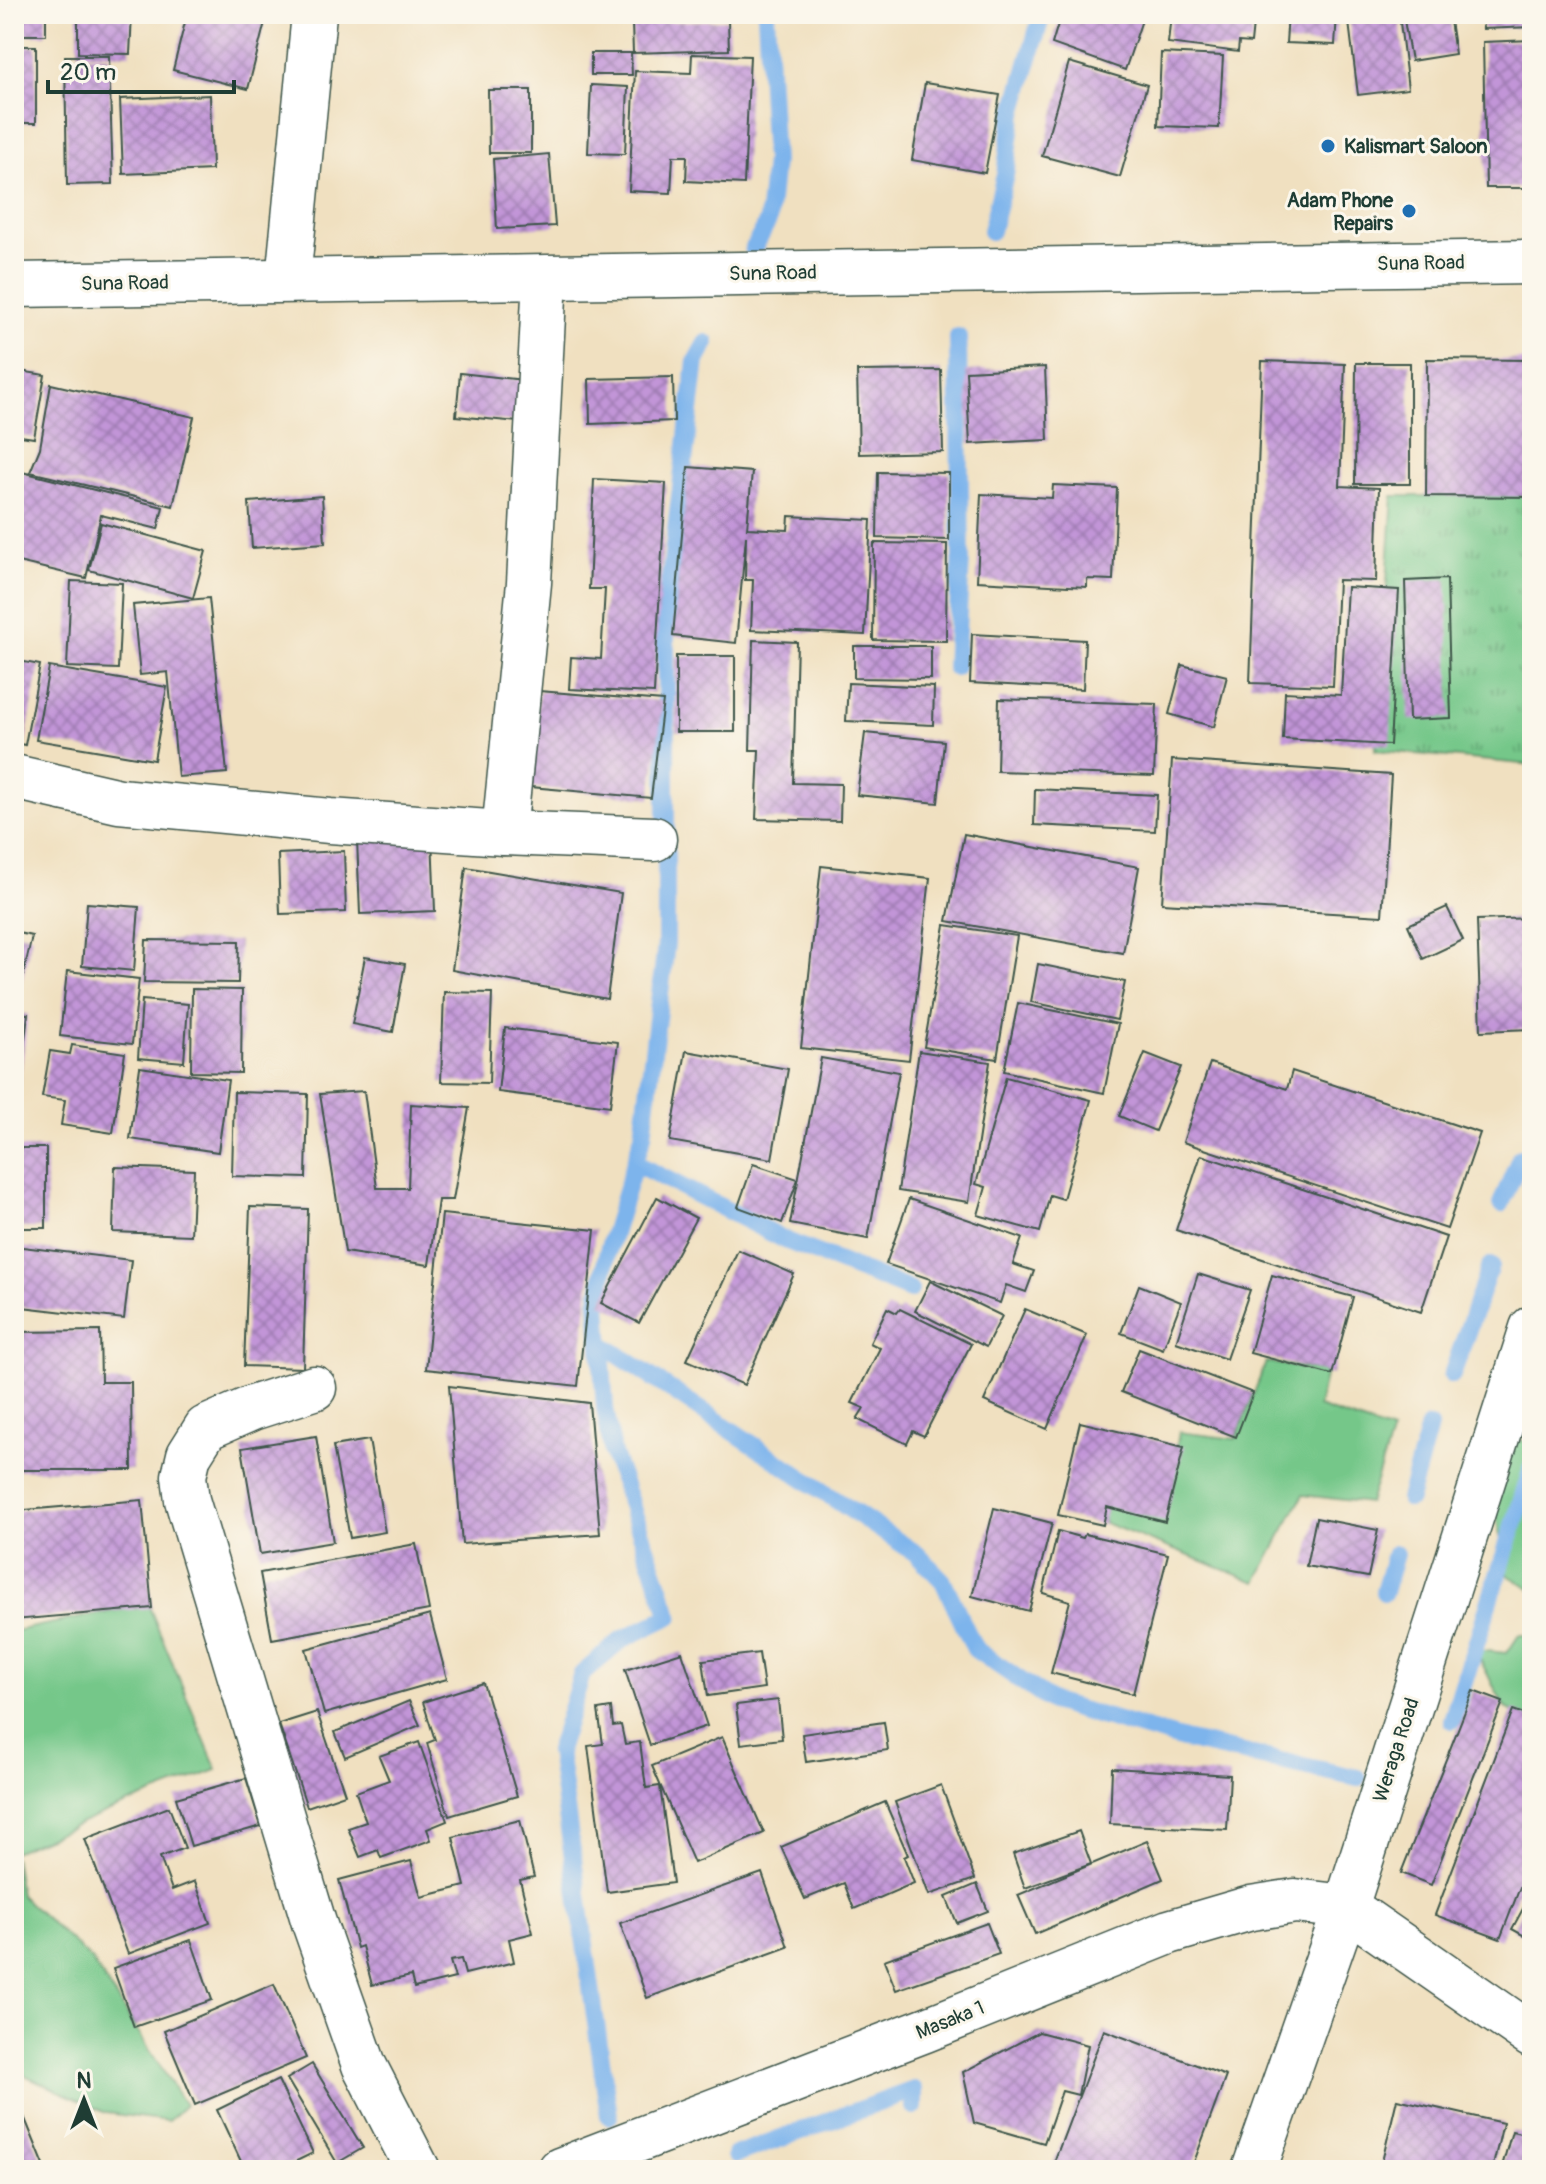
<svg xmlns="http://www.w3.org/2000/svg" width="1546" height="2184" font-family="Pangolin,sans-serif">
  <style>
    .grass { fill: url(#grass-tufts); stroke: #4a825e; stroke-width: 2 }
    .park { fill: #75c789; stroke: #4a825e; stroke-width: 2 }
    .lines { fill: none; stroke-linecap: round; stroke-linejoin: round }
    .stream { stroke: #7db4ec; stroke-width: 18 }
    .building { fill: url(#building-cross-hatch) }
    .minor-casing { stroke: #3e5549; stroke-width: 47 }
    .tertiary-casing { stroke: #3e5549; stroke-width: 47 }
    .minor { stroke: #fff; stroke-width: 44 }
    .tertiary { stroke: #fff; stroke-width: 44 }
    .poi-dot { fill: #1f6fb2; stroke: #fbf7ec; stroke-width: 3 }
    .labels { text-anchor: middle; dominant-baseline: central; stroke-width: 6; stroke-linejoin: round; paint-order: stroke }
    .poi-label { font-size: 20px; font-weight: bold; fill: #1f3d34; stroke: #fbf7ec; text-anchor: start }
    .street-label { font-size: 20px; fill: #1f3d34; stroke: #fbf7ec }
  </style>
  <defs>
    <pattern id="grass-tufts" width="24" height="20" patternUnits="userSpaceOnUse" patternTransform="scale(2)"><rect width="24" height="20" fill="#75c789"/><path d="M3 7l-1-3M5 7V3M7 7l1-3M15 17l-1-3M17 17v-4M19 17l1-3" fill="none" stroke="#5fa371"/></pattern>
    <pattern id="building-cross-hatch" width="8" height="8" patternUnits="userSpaceOnUse" patternTransform="scale(2)"><rect width="8" height="8" fill="#c295d8"/><path d="M0 0l8 8M0 8l8-8" fill="none" stroke="#9d7bb0"/></pattern>
  </defs>
  <rect width="100%" height="100%" fill="#fbf7ec"/>
  <filter id="ink" filterUnits="userSpaceOnUse"><feTurbulence type="fractalNoise" baseFrequency=".0125" numOctaves="2"/><feDisplacementMap in="SourceGraphic" scale="16" xChannelSelector="R" yChannelSelector="G"/><feConvolveMatrix kernelMatrix="1 2 1 2 8 2 1 2 1" color-interpolation-filters="sRGB"/></filter>
  <filter id="wash" filterUnits="userSpaceOnUse"><feTurbulence type="fractalNoise" baseFrequency=".006" numOctaves="4" result="noise"/><feDisplacementMap in="SourceGraphic" scale="32" xChannelSelector="R" yChannelSelector="G"/><feGaussianBlur stdDeviation="1.8" result="paint"/><feColorMatrix in="noise" values="0 0 0 0 0 0 0 0 0 0 0 0 0 0 0 0 0 1.4 0 .05"/><feComposite in="paint" operator="in"/></filter>
  <g filter="url(#wash)">
    <rect width="100%" height="100%" fill="#f0e0c0"/>
    <!-- grass -->
    <polygon class="grass" points="1393,496 1532,496 1532,765 1375,750"/>
    <!-- park -->
    <g class="park">
      <polygon points="1266,1362 1326,1372 1318,1407 1392,1432 1369,1503 1303,1495 1256,1582 1102,1522 1108,1504 1166,1511 1179,1432 1236,1439"/>
      <polygon points="1532,1440 1532,1590 1508,1575 1494,1501 1511,1441"/>
      <polygon points="148,1604 217,1770 119,1807 14,1852 14,1631"/>
      <polygon points="1519,1635 1532,1635 1532,1720 1505,1708 1475,1650 1507,1653"/>
      <polygon points="14,1857 20,1895 91,1959 185,2105 168,2121 106,2113 14,2070"/>
    </g>
    <g class="lines">
      <!-- stream -->
      <g class="stream">
        <polyline points="991,231 1005,175 1013,117 1042,14"/>
        <polyline points="753,250 768,221 774,161 766,14"/>
        <polyline points="955,667 961,559 958,337"/>
        <polyline points="635,1163 787,1241 910,1290"/>
        <polyline points="1501,1204 1520,1158"/>
        <polyline points="602,1344 917,1554 943,1581 975,1649 1052,1702 1184,1740 1358,1778"/>
        <polyline points="1452,1375 1490,1266"/>
        <polyline points="1409,1499 1429,1427"/>
        <polyline points="1384,1592 1395,1554"/>
        <polyline points="1452,1720 1532,1468"/>
        <polyline points="609,2116 558,1751 582,1674 623,1639 670,1616 613,1454 605,1408 598,1304 607,1254 643,1135 666,944 666,614 696,361 706,343"/>
        <polyline points="735,2155 914,2090 914,2107"/>
      </g>
    </g>
    <g id="blocks">
      <!-- building -->
      <g class="building">
        <rect x="14" y="14" width="32" height="21"/>
        <polygon points="78,14 132,14 130,54 78,53"/>
        <polygon points="187,14 230,14 265,22 248,89 173,70"/>
        <polygon points="1061,14 1144,14 1125,70 1052,44"/>
        <polygon points="1171,14 1254,14 1251,43 1239,42 1238,52 1168,43"/>
        <polygon points="1288,14 1337,14 1335,45 1286,43"/>
        <polygon points="1348,14 1399,14 1408,89 1358,95"/>
        <polygon points="1403,14 1449,14 1455,54 1411,61"/>
        <polygon points="1482,14 1532,14 1532,27 1483,29"/>
        <polygon points="728,20 729,50 633,53 632,23"/>
        <polygon points="1532,40 1532,188 1486,188 1483,42"/>
        <rect x="14" y="46" width="22" height="77"/>
        <polygon points="591,53 631,53 632,75 591,75"/>
        <polygon points="1161,53 1223,56 1219,128 1158,126"/>
        <polygon points="692,54 750,56 744,184 686,181 687,156 673,156 671,193 629,191 635,71 691,73"/>
        <polygon points="65,56 109,56 113,184 67,185"/>
        <polygon points="1069,62 1147,85 1120,177 1042,156"/>
        <polygon points="925,83 1000,95 985,173 912,160"/>
        <polygon points="591,85 628,87 625,154 588,153"/>
        <polygon points="488,90 531,90 531,153 489,153"/>
        <polygon points="210,95 212,170 123,174 120,99"/>
        <polygon points="14,154 21,196 14,197"/>
        <polygon points="549,154 555,226 497,229 493,159"/>
        <polygon points="1427,359 1532,360 1532,497 1426,496"/>
        <polygon points="1262,361 1345,364 1340,486 1379,488 1376,581 1338,580 1333,686 1250,683"/>
        <polygon points="1356,363 1410,363 1410,484 1355,484"/>
        <polygon points="1045,367 1048,440 970,444 966,371"/>
        <polygon points="14,370 45,375 34,438 14,435"/>
        <polygon points="941,370 943,452 859,454 857,371"/>
        <polygon points="460,373 523,380 518,422 456,416"/>
        <polygon points="673,377 674,421 590,424 589,379"/>
        <polygon points="51,384 194,417 173,506 30,472 40,448"/>
        <polygon points="688,467 752,472 747,528 788,530 789,516 871,520 865,635 751,630 753,580 745,580 746,536 736,643 673,636"/>
        <polygon points="14,470 163,507 158,529 101,515 86,578 14,561"/>
        <polygon points="878,472 949,473 949,540 877,538"/>
        <polygon points="594,479 666,483 654,693 569,689 571,657 601,659 605,589 589,589"/>
        <polygon points="1053,485 1117,488 1113,580 1087,579 1087,587 977,581 981,494 1052,498"/>
        <polygon points="322,496 325,543 252,548 249,502"/>
        <polygon points="101,523 206,551 193,598 89,570"/>
        <polygon points="874,543 947,544 946,641 873,640"/>
        <polygon points="1447,579 1451,718 1409,720 1405,581"/>
        <polygon points="71,581 122,583 118,669 67,667"/>
        <polygon points="1347,587 1399,590 1390,745 1283,739 1285,692 1341,695"/>
        <polygon points="209,598 227,773 178,777 168,672 140,675 133,605"/>
        <polygon points="972,634 1085,640 1083,689 970,683"/>
        <polygon points="753,640 797,642 793,783 841,784 840,821 756,819 759,750 750,750"/>
        <polygon points="854,646 931,646 931,679 854,678"/>
        <rect x="676" y="656" width="59" height="76"/>
        <polygon points="14,660 40,665 25,745 14,743"/>
        <polygon points="1182,665 1227,676 1214,727 1169,714"/>
        <polygon points="49,667 167,687 154,760 36,740"/>
        <polygon points="848,683 934,687 933,725 846,721"/>
        <polygon points="539,691 663,701 651,798 531,787"/>
        <polygon points="999,699 1157,704 1154,776 997,771"/>
        <polygon points="865,733 944,741 938,803 857,795"/>
        <polygon points="1172,760 1391,775 1382,916 1162,903"/>
        <polygon points="1035,789 1157,795 1155,831 1034,825"/>
        <polygon points="964,834 1139,867 1123,953 947,921"/>
        <polygon points="432,836 435,911 360,914 357,839"/>
        <polygon points="344,851 346,912 280,914 278,854"/>
        <polygon points="821,866 930,878 909,1060 801,1048"/>
        <polygon points="466,867 621,893 607,999 452,970"/>
        <polygon points="87,903 139,907 134,971 82,966"/>
        <polygon points="1447,907 1463,940 1423,959 1408,925"/>
        <polygon points="1532,918 1532,1029 1481,1031 1477,920"/>
        <polygon points="945,925 1017,936 997,1059 924,1047"/>
        <polygon points="14,932 32,936 20,990 14,988"/>
        <polygon points="146,940 239,941 238,983 144,982"/>
        <polygon points="365,957 405,964 393,1032 352,1024"/>
        <polygon points="1038,964 1125,982 1117,1020 1031,1002"/>
        <polygon points="67,971 139,979 132,1044 60,1036"/>
        <polygon points="192,989 242,990 241,1073 191,1072"/>
        <polygon points="444,992 492,993 489,1083 441,1082"/>
        <polygon points="142,1000 188,1004 184,1062 138,1058"/>
        <polygon points="1018,1003 1118,1024 1104,1093 1004,1071"/>
        <polygon points="14,1013 28,1014 17,1105 14,1105"/>
        <polygon points="505,1028 618,1042 610,1106 498,1092"/>
        <polygon points="72,1045 125,1053 113,1133 61,1125 65,1100 42,1097 50,1051 70,1054"/>
        <polygon points="686,1051 788,1069 772,1159 670,1141"/>
        <polygon points="919,1051 990,1062 969,1202 898,1191"/>
        <polygon points="1145,1053 1181,1067 1155,1131 1119,1116"/>
        <polygon points="821,1058 899,1072 868,1239 790,1224"/>
        <polygon points="1210,1063 1287,1089 1292,1071 1480,1133 1447,1229 1183,1142"/>
        <polygon points="140,1067 228,1080 218,1152 130,1139"/>
        <polygon points="1006,1077 1091,1100 1063,1199 1050,1195 1040,1232 978,1215 986,1187 976,1184"/>
        <polygon points="364,1091 377,1188 408,1188 411,1104 469,1108 453,1200 438,1200 429,1265 345,1252 320,1094"/>
        <polygon points="234,1092 308,1094 306,1178 232,1176"/>
        <rect x="14" y="1148" width="32" height="80"/>
        <polygon points="1201,1155 1446,1237 1421,1312 1176,1230"/>
        <polygon points="753,1164 798,1179 782,1223 738,1207"/>
        <polygon points="115,1167 194,1170 191,1235 113,1232"/>
        <polygon points="657,1197 696,1218 639,1323 601,1303"/>
        <polygon points="909,1199 1022,1238 1013,1264 1034,1271 1026,1292 1006,1285 1000,1303 886,1264"/>
        <polygon points="250,1207 308,1209 303,1368 244,1366"/>
        <polygon points="442,1214 595,1230 578,1386 426,1369"/>
        <polygon points="14,1246 131,1260 124,1319 14,1306"/>
        <polygon points="738,1250 794,1274 744,1385 687,1360"/>
        <polygon points="1198,1274 1250,1290 1226,1359 1176,1342"/>
        <polygon points="1272,1275 1353,1297 1332,1375 1250,1353"/>
        <polygon points="930,1281 1002,1316 986,1347 915,1311"/>
        <polygon points="1139,1285 1181,1302 1163,1349 1121,1333"/>
        <polygon points="887,1308 897,1313 900,1309 971,1344 924,1436 913,1431 907,1444 857,1419 864,1408 852,1403 880,1348 870,1343"/>
        <polygon points="1025,1309 1087,1335 1047,1429 984,1401"/>
        <polygon points="100,1331 101,1382 131,1382 132,1470 14,1470 14,1332"/>
        <polygon points="1139,1349 1253,1393 1236,1437 1121,1392"/>
        <polygon points="449,1386 589,1403 600,1534 462,1544"/>
        <polygon points="1080,1422 1184,1447 1165,1522 1107,1507 1103,1525 1058,1515"/>
        <polygon points="316,1436 333,1542 260,1554 242,1448"/>
        <polygon points="369,1440 385,1532 350,1538 333,1446"/>
        <polygon points="142,1500 152,1608 14,1620 14,1511"/>
        <polygon points="994,1508 1052,1523 1029,1611 972,1596"/>
        <polygon points="1316,1518 1378,1530 1368,1577 1306,1566"/>
        <polygon points="1058,1531 1083,1538 1085,1534 1168,1554 1133,1694 1051,1673 1070,1601 1043,1593"/>
        <polygon points="416,1544 429,1610 272,1639 260,1573"/>
        <polygon points="430,1615 447,1679 324,1714 306,1649"/>
        <polygon points="682,1652 707,1726 650,1745 625,1670"/>
        <polygon points="759,1653 764,1688 708,1696 703,1660"/>
        <polygon points="483,1683 517,1796 449,1816 427,1743 435,1740 423,1702"/>
        <polygon points="1473,1691 1503,1702 1431,1885 1401,1873"/>
        <polygon points="778,1700 782,1739 741,1744 736,1705"/>
        <polygon points="409,1701 420,1725 345,1757 335,1732"/>
        <polygon points="611,1708 613,1726 621,1725 625,1744 640,1742 646,1788 660,1786 673,1883 607,1892 588,1746 603,1744 598,1710"/>
        <polygon points="1513,1710 1532,1717 1532,1856 1500,1939 1435,1915"/>
        <polygon points="317,1712 345,1794 307,1807 279,1724"/>
        <polygon points="884,1722 888,1750 806,1762 802,1734"/>
        <polygon points="722,1737 764,1833 694,1863 652,1766"/>
        <polygon points="419,1742 447,1821 427,1829 431,1840 381,1858 378,1850 360,1857 348,1828 366,1822 356,1792 389,1780 379,1756"/>
        <polygon points="1112,1768 1230,1775 1227,1830 1110,1824"/>
        <polygon points="246,1778 261,1826 191,1846 176,1798"/>
        <polygon points="941,1785 975,1879 929,1895 895,1802"/>
        <polygon points="885,1802 908,1855 904,1857 914,1883 854,1909 844,1883 805,1899 781,1847"/>
        <polygon points="169,1807 185,1848 160,1857 172,1890 195,1881 210,1923 128,1954 85,1839"/>
        <polygon points="520,1820 534,1877 520,1880 533,1933 509,1939 514,1962 465,1974 461,1959 450,1961 455,1978 414,1988 411,1976 372,1985 362,1946 357,1948 339,1880 411,1861 421,1897 465,1886 453,1837"/>
        <polygon points="1079,1831 1091,1864 1025,1888 1013,1854"/>
        <polygon points="1147,1841 1163,1879 1035,1934 1018,1895"/>
        <polygon points="762,1873 788,1947 647,1998 620,1923"/>
        <polygon points="977,1884 988,1911 957,1923 946,1897"/>
        <polygon points="1532,1892 1532,1940 1512,1929"/>
        <polygon points="987,1923 999,1954 896,1990 884,1960"/>
        <polygon points="191,1940 212,2000 134,2027 113,1968"/>
        <polygon points="274,1984 306,2058 195,2105 164,2031"/>
        <polygon points="1104,2030 1226,2076 1191,2170 1051,2170"/>
        <polygon points="1039,2032 1088,2045 1078,2095 1062,2091 1044,2143 974,2123 963,2072"/>
        <polygon points="312,2064 363,2148 337,2163 287,2079"/>
        <polygon points="278,2080 313,2153 278,2170 245,2170 217,2110"/>
        <polygon points="14,2092 46,2170 14,2170"/>
        <polygon points="1397,2099 1503,2123 1492,2170 1380,2170"/>
        <polygon points="1512,2131 1532,2136 1532,2170 1501,2170"/>
      </g>
    </g>
  </g>
  <g filter="url(#ink)">
    <use href="#blocks" fill-opacity="0" stroke="#3e5549" stroke-width="2"/>
    <g class="lines">
      <defs>
        <g id="minor">
          <polyline points="288,280 314,14"/>
          <polyline points="14,777 119,801 330,821 504,833 654,839"/>
          <polyline points="504,833 529,583 545,278"/>
          <polyline points="314,1388 252,1408 206,1428 189,1455 184,1476 187,1500 314,1923 364,2065 418,2170"/>
          <polyline points="560,2170 925,2030 1169,1932 1251,1908 1295,1901 1346,1907 1532,2036"/>
        </g>
        <g id="tertiary">
          <polyline points="14,285 1532,262"/>
          <polyline points="1254,2170 1346,1907 1532,1328"/>
        </g>
      </defs>
      <!-- minor casing -->
      <use href="#minor" class="minor-casing"/>
      <!-- tertiary casing -->
      <use href="#tertiary" class="tertiary-casing"/>
      <!-- minor -->
      <use href="#minor" class="minor"/>
      <!-- tertiary -->
      <use href="#tertiary" class="tertiary"/>
    </g>
  </g>
  <!-- markers -->
  <g class="poi-dot">
    <circle cx="1328" cy="146" r="8"/>
    <circle cx="1409" cy="211" r="8"/>
  </g>
  <g class="labels">
    <!-- poi labels -->
    <g class="poi-label">
      <text x="1344" y="146">Kalismart Saloon</text>
      <text x="1393" y="200" text-anchor="end">Adam Phone<tspan x="1393" dy="23">Repairs</tspan></text>
    </g>
    <!-- street labels -->
    <g class="street-label">
      <text transform="translate(1421 263) rotate(-1)">Suna Road</text>
      <text transform="translate(773 273) rotate(-1)">Suna Road</text>
      <text transform="translate(125 283) rotate(-1)">Suna Road</text>
      <text transform="translate(1396 1750) rotate(-72)">Weraga Road</text>
      <text transform="translate(950 2020) rotate(-22)">Masaka 1</text>
    </g>
  </g>
  <!-- margin -->
  <rect width="1546" height="2184" fill="none" stroke="#fbf7ec" stroke-width="48"/>
  <!-- north arrow -->
  <g transform="translate(84 2100)" stroke="#fbf7ec" stroke-width="6" paint-order="stroke">
  <path d="M0-6L14 30L0 20L-14 30Z" fill="#1f3d34"/>
  <text y="-12" font-size="22" font-weight="bold" text-anchor="middle" fill="#1f3d34">N</text>
  </g>
  <!-- scale -->
  <path d="M48 80v12h186v-12" fill="none" stroke="#1f3d34" stroke-width="4"/>
  <text x="60" y="80" font-size="24" fill="#1f3d34" stroke="#fbf7ec" stroke-width="6" paint-order="stroke">20 m</text>
</svg>
